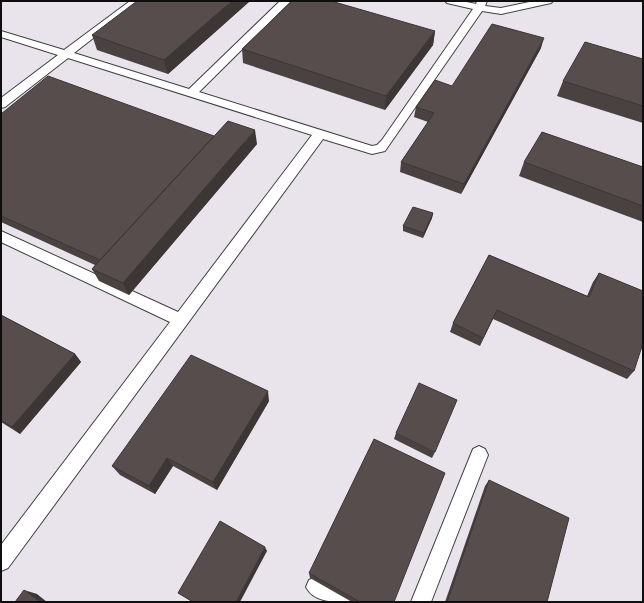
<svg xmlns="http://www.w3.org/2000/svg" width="644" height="603" font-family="'Roboto Serif',serif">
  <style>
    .industrial { fill: #e9e4ec }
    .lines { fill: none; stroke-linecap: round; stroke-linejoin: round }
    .lane-casing { stroke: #414141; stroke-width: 2 }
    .lane { fill: #fff; fill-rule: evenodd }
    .wall { fill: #4a4241 }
    .shaded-wall { fill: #3c3635 }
    .building { fill: #564d4c; stroke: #3c3635 }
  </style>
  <rect width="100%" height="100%" fill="#fef8f1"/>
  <!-- industrial -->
  <rect class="industrial" x="1" y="1" width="642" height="601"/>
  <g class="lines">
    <defs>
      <g id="lane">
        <polygon points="130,1 141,1 74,53 189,89 280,1 291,1 199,92 372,146 377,145 382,140 473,9 447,3 445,1 462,1 476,4 477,1 487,1 485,6 501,8 534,1 553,1 551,3 501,14 482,11 385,151 372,154 323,139 8,568 1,571 1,545 170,322 1,242 1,231 178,312 312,135 68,58 5,107 1,108 1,98 58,55 1,37 1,31 64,50"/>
        <polygon points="479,446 485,449 488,455 431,602 411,602 473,449"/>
        <path d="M316,577L349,595L352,602C335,602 314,603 306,587L309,580Z"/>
      </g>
    </defs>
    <!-- lane casing -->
    <use href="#lane" class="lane-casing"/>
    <!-- lane -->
    <use href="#lane" class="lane"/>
  </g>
  <!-- wall -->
  <g class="wall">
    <polygon points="250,1 168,74 97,50 92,35"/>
    <polygon points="435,31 433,45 385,110 243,63 242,49"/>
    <polygon points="541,48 461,194 400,172 401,162 428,122 414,117 416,107 452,86"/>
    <polygon points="643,59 643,123 557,96 563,81"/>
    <polygon points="1,114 214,136 257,144 129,295 99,281 92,269 95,265 1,222"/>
    <polygon points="524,162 643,167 643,222 519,176"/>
    <polygon points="433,213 432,218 423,238 403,231 403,226"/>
    <polygon points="489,255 587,296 593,282 599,273 634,371 627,379 493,319 480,346 450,332 453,323"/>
    <polygon points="1,315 75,354 81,362 20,434 1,422"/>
    <polygon points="269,401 217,490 173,466 155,494 120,475 112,466"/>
    <polygon points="396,433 435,452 432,458 394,439"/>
    <polygon points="489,480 547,602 445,602 485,486"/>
    <polygon points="309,573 394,602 352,602 310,578"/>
  </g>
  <!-- shaded-wall -->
  <g class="shaded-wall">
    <polygon points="232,1 250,1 168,74 164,60"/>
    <polygon points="435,31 433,45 385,110 386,96"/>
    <polygon points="544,38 541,48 461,194 464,184"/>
    <polygon points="255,130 257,144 129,295 123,283"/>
    <polygon points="433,213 432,218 423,238 424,233"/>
    <polygon points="75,354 81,362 20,434 12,427"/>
    <polygon points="268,391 269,401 217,490 213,482"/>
    <polygon points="167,458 173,466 155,494 149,486"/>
    <polygon points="265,547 267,551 240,602 236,602"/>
    <polygon points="24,590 37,594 47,602 40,602"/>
  </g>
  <!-- building -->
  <g class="building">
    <polygon points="137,1 232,1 164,60 92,35"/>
    <polygon points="292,1 331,1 435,31 386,96 242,49"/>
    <polygon points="492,24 544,38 464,184 401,162 434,113 416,107 435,80 452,86"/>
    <polygon points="585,42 643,59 643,106 563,81"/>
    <polygon points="48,76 214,136 100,260 1,216 1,114"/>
    <polygon points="228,121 255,130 123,283 92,269"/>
    <polygon points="542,132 643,167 643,206 524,162"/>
    <polygon points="413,207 433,213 424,233 403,226"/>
    <polygon points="489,255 589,297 599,273 643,291 643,343 634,371 497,310 483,338 453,323"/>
    <polygon points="1,315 75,354 12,427 1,420"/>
    <polygon points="191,355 268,391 213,482 167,458 149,486 112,466"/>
    <polygon points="419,383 457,400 435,452 396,433"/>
    <polygon points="374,439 445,473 394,602 360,602 309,573"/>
    <polygon points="489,480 569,518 547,602 447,602"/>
    <polygon points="220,521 265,547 236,602 193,602 178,593"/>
    <polygon points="24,590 40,602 15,602"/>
  </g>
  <!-- border -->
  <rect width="644" height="603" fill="none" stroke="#0e0e0e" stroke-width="4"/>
</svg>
